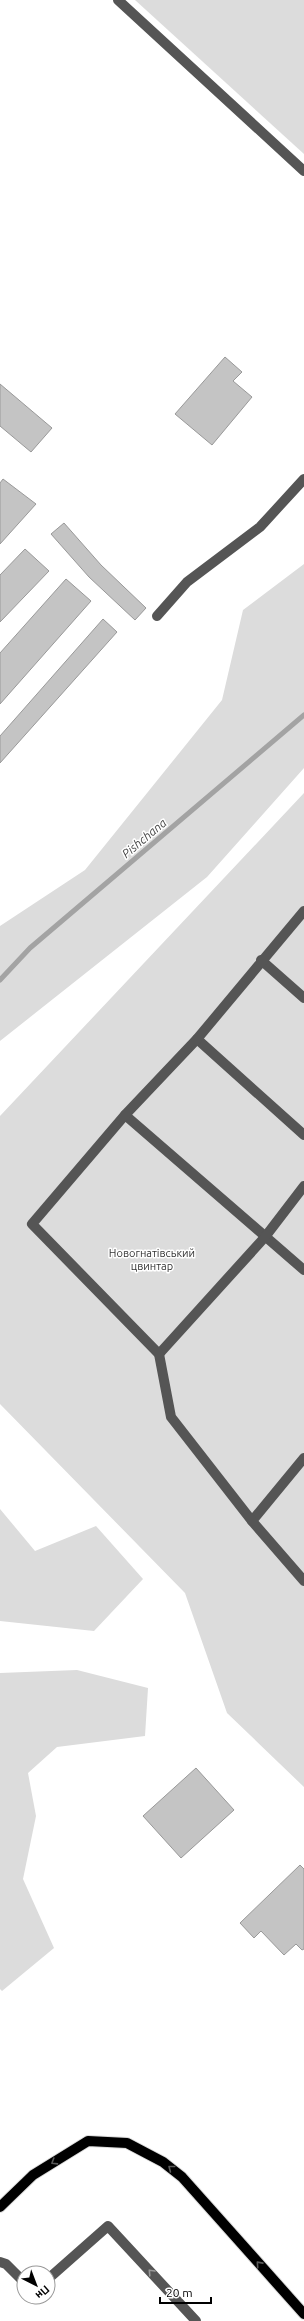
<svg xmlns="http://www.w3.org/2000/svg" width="304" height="2321" font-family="Ubuntu,sans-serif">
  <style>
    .green { fill: #dcdcdc }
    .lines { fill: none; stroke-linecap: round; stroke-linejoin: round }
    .stream { stroke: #a3a3a3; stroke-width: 5 }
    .building { fill: #c4c4c4; stroke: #999 }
    .major-casing { stroke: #dbdbdb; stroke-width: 12 }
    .minor { stroke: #555; stroke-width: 10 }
    .major { stroke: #000; stroke-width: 10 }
    .oneway { stroke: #595959 }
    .oneway2 { stroke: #999 }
    .labels { text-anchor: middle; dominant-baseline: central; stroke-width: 3; stroke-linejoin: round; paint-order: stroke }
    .park-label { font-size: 11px; fill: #333; stroke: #fff }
    .water-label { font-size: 12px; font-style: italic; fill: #444; stroke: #fff }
  </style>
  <rect width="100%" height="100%" fill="#fff"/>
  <!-- green -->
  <g class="green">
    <polygon points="135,0 304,0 304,154"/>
    <polygon points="304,564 304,768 207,877 0,1041 0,926 85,870 222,700 243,610"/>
    <polygon points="304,793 304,1787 227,1713 185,1593 0,1404 0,1116"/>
    <polygon points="0,1509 35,1551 96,1526 143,1579 94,1631 0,1621"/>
    <polygon points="77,1670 148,1688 145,1736 57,1747 28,1773 36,1816 23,1879 54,1948 2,1991 0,1989 0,1673"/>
  </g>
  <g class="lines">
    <!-- stream -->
    <polyline class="stream" points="0,980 30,948 304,715"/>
  </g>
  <!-- building -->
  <g class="building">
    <polygon points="225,357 242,372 233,381 252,397 212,445 175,414"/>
    <polygon points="0,384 52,428 31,452 0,426"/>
    <polygon points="3,479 36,504 0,544 0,483"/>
    <polygon points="64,523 101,565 146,608 135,620 89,577 51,534"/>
    <polygon points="25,549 49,571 0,622 0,575"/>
    <polygon points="66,579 91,601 0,704 0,653"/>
    <polygon points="103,619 117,632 0,763 0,736"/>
    <polygon points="196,1768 234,1810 181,1858 143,1816"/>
    <polygon points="300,1865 304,1869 304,1949 302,1950 296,1944 284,1955 261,1931 254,1938 240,1923"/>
  </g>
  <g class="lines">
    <defs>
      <polyline id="major" points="0,2207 33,2175 88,2141 127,2143 163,2162 182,2177 304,2314"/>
    </defs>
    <!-- major casing -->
    <use href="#major" class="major-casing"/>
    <!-- minor -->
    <g class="minor">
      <polyline points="118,0 304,171"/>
      <polyline points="157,616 187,582 260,527 304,479"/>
      <polyline points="261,960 304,998"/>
      <polyline points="197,1039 304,1135"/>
      <polyline points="125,1115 304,1270"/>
      <polyline points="159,1354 265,1237 304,1186"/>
      <polyline points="304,1458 252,1521 304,1581"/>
      <polyline points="252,1521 171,1417 159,1354 32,1224 125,1115 197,1039 304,911"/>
      <polyline points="0,2262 6,2264 24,2282"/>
      <polyline points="48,2279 108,2226 196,2321"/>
    </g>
    <!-- major -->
    <use href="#major" class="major"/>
  </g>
  <!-- one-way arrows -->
  <defs><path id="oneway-chevron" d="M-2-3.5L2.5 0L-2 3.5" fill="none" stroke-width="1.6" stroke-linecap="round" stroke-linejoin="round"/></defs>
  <g class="oneway">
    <use href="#oneway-chevron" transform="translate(54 2162) rotate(148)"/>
    <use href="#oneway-chevron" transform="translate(171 2168) rotate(-142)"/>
    <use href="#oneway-chevron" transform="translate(259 2264) rotate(-132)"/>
  </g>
  <use class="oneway2" href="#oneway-chevron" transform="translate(151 2272) rotate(-133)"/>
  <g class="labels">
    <!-- park labels -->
    <g class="park-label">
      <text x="152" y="1253">Новогнатівський<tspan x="152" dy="13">цвинтар</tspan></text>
    </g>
    <!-- water labels -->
    <g class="water-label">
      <text transform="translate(144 838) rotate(-40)">Pishchana</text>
    </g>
  </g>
  <!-- north arrow -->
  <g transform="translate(36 2285) rotate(138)"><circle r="19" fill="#ffffff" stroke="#999999"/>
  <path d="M0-3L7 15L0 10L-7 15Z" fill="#000000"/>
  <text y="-6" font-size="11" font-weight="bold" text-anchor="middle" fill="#000000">Пн</text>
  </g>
  <!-- scale -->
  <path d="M160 2297v6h51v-6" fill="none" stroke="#000000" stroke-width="2"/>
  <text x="166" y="2297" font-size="12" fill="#000000" stroke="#ffffff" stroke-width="3" paint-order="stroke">20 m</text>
</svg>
